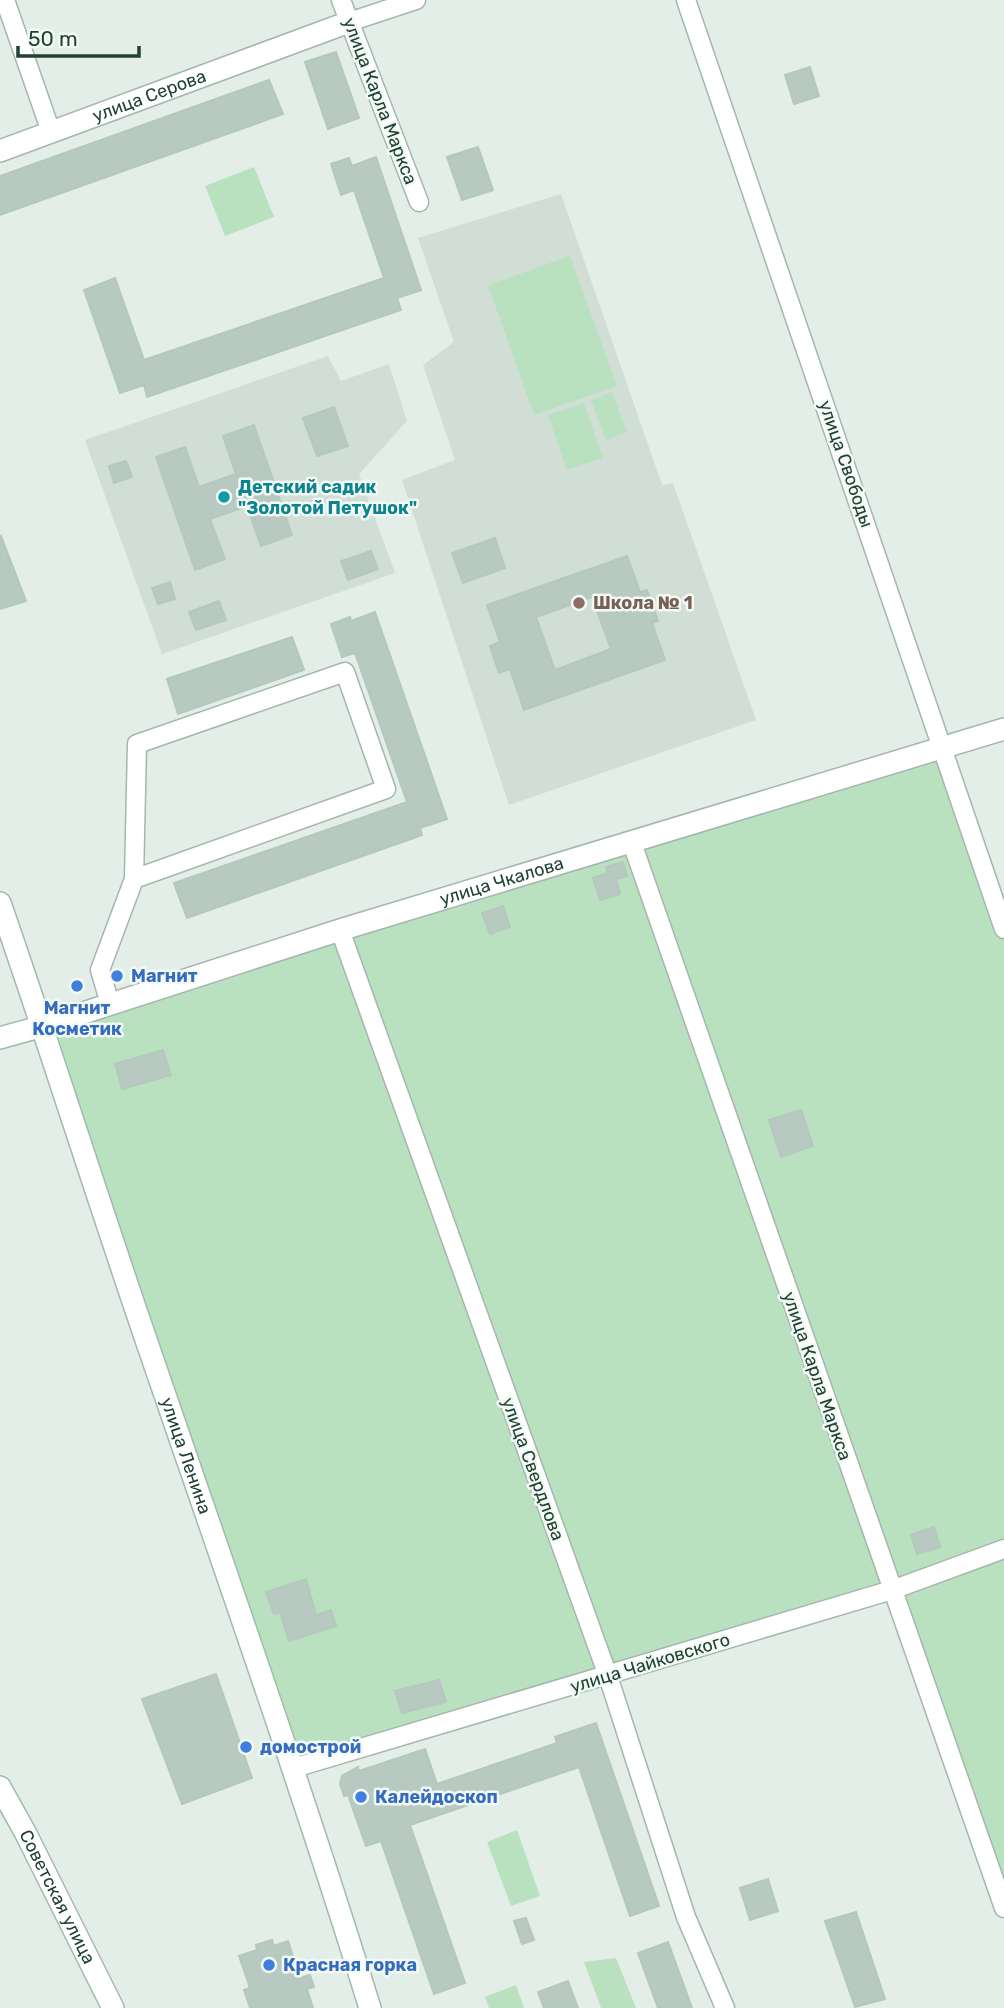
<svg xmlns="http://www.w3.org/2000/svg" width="1004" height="2008" font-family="Rubik,sans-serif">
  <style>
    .built { fill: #d0ded6 }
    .green { fill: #b9e1bf }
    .building { fill: #b7c9c0; stroke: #b4c8bd; stroke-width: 2; fill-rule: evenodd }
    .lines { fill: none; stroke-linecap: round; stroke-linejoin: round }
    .minor-casing { stroke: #a4b7ae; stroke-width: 21 }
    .tertiary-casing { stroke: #a4b7ae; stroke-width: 24 }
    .secondary-casing { stroke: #9fbbae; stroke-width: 24 }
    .minor { stroke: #fff; stroke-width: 18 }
    .tertiary { stroke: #fff; stroke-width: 21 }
    .secondary { stroke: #fff; stroke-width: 21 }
    .culture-dot { fill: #0f9aa8; stroke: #f3faf6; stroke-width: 2.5 }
    .education-dot { fill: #8d6e63; stroke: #f3faf6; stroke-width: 2.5 }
    .shop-dot { fill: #3f7fe0; stroke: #f3faf6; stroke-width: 2.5 }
    .labels { text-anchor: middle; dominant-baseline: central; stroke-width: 5; stroke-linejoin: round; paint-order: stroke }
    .street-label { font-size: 18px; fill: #204134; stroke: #f3faf6 }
    .culture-label { font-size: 18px; font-weight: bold; fill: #0d838f; stroke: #f3faf6; text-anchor: start }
    .education-label { font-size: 18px; font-weight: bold; fill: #785e54; stroke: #f3faf6; text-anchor: start }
    .shop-label { font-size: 18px; font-weight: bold; fill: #366cbe; stroke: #f3faf6; text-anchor: start }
  </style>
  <rect width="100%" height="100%" fill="#e2eee7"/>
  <!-- built -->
  <g class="built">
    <polygon points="561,194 662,485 673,483 756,720 509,805 402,480 455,460 423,365 454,342 418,238"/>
    <polygon points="328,356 341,381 389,364 407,421 359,474 395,573 162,654 85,440"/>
  </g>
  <!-- green -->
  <g class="green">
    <polygon points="254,167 274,217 225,236 205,186"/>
    <polygon points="570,256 617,386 534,415 488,285"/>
    <polygon points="612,392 627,432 606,440 591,400"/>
    <polygon points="584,403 603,458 567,470 548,415"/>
    <polygon points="943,748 1004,929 1004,1908 891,1590 294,1768 43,1026"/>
    <polygon points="517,1830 540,1896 511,1906 487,1842"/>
    <polygon points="616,1958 636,2008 601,2008 584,1962"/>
    <polygon points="516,1985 524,2008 489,2008 485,1997"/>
  </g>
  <!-- building -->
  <g class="building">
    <polygon points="336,52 359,118 328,129 305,62"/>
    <polygon points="810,67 819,96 794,104 785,75"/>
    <polygon points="269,80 283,114 0,215 0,176"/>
    <polygon points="478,147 493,190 462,200 447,157"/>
    <polygon points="376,157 421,290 397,298 401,310 147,397 144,385 120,393 84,290 115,278 144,360 384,278 354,190 341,195 331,164 349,158 352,166"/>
    <polygon points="334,407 348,446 317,456 303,418"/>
    <polygon points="254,425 292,535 261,546 247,506 210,519 225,559 195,570 156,457 185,447 199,487 236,474 223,436"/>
    <polygon points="126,461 132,477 114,483 109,466"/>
    <polygon points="1,536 26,601 0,609 0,537"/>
    <polygon points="495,538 505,568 463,583 452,553"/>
    <polygon points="371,551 378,569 348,580 341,561"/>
    <path d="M627,556L640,592L647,590L658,621L652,623L665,660L524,710L510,669L499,673L490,646L500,642L487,605ZM592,597L611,649L555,670L536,617Z"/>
    <polygon points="170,582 175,599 158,604 152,588"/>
    <polygon points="219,601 226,620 196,630 189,612"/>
    <polygon points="375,612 447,819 420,828 422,835 187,918 174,883 407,802 355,653 342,657 331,624 350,617 351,621"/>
    <polygon points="292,637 304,670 178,714 167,679"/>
    <polygon points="623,862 627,876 616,879 620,894 600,900 593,878 608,873 606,867"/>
    <polygon points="503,906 510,927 490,934 482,913"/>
    <polygon points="163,1050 171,1075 122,1089 115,1064"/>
    <polygon points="801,1110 813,1146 781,1157 769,1120"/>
    <polygon points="934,1527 940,1547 917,1554 911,1535"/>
    <polygon points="306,1579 316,1615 331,1610 336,1626 289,1641 280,1612 274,1614 266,1592"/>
    <polygon points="216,1674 252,1778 182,1804 142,1699"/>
    <polygon points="439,1680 446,1702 402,1713 395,1691"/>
    <polygon points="596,1723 659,1906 630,1916 579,1767 410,1825 465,1983 434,1994 381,1841 366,1846 348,1795 344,1796 340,1784 342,1776 358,1767 359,1771 425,1749 437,1784 557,1743 555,1737"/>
    <polygon points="768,1879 778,1911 750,1920 740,1888"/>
    <polygon points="856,1912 885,1999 855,2007 825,1921"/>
    <polygon points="526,1918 534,1940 522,1944 514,1921"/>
    <polygon points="272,1940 274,1946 288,1941 300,1978 310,1975 314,1987 307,1989 313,2008 250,2008 244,1990 250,1988 239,1956 257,1950 256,1945"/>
    <polygon points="668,1942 692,2008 658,2008 638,1953"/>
    <polygon points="568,1981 578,2008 544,2008 538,1992"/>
  </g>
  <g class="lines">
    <defs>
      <g id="minor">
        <polyline points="5,0 51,132"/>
        <polyline points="341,0 419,202"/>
        <polyline points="686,0 1004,929"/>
        <polyline points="349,22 416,0"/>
        <polyline points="632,843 1004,1908"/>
        <polyline points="340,930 608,1676 686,1917 725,2008"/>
        <polyline points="110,1004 100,970 134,879 386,789 345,672 137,744 134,879"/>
        <polyline points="294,1768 892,1590 1004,1549"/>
      </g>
      <g id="tertiary">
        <path id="s1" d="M0,151L349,22"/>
        <path id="s2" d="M43,1026L340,930L1004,729"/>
      </g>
      <g id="secondary">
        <path id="s3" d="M0,903C49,1044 93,1185 141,1325C219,1553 299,1779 370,2008"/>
        <polyline points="0,1038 43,1026"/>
        <path id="s4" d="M0,1787L25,1832L113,2008"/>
      </g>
    </defs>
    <!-- minor casing -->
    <use href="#minor" class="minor-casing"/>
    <!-- tertiary casing -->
    <use href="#tertiary" class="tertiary-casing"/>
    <!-- secondary casing -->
    <use href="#secondary" class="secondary-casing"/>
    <!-- minor -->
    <use href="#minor" class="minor"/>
    <!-- tertiary -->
    <use href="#tertiary" class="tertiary"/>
    <!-- secondary -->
    <use href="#secondary" class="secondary"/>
  </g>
  <!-- markers -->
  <circle class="culture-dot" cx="224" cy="497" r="7"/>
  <circle class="education-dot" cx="579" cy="603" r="7"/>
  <g class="shop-dot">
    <circle cx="117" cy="976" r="7"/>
    <circle cx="77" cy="986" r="7"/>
    <circle cx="246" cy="1747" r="7"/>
    <circle cx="361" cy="1797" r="7"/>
    <circle cx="269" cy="1965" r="7"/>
  </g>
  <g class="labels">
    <!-- street labels -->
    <g class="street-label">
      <text stroke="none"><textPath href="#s1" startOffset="159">улица Серова</textPath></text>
      <text transform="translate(380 101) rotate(69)">улица Карла Маркса</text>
      <text transform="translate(846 464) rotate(71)">улица Свободы</text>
      <text stroke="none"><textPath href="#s2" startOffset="481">улица Чкалова</textPath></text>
      <text transform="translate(817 1376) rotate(71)">улица Карла Маркса</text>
      <text stroke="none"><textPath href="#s3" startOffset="583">улица Ленина</textPath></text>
      <text transform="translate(533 1469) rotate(70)">улица Свердлова</text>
      <text transform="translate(650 1663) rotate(-17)">улица Чайковского</text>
      <text stroke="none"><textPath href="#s4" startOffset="124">Советская улица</textPath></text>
    </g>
    <!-- culture labels -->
    <g class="culture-label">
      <text x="238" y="487">Детский садик<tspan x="238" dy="21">"Золотой Петушок"</tspan></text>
    </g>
    <!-- education labels -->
    <g class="education-label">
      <text x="593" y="603">Школа № 1</text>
    </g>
    <!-- shop labels -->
    <g class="shop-label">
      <text x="131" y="976">Магнит</text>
      <text x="77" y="1008" text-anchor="middle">Магнит<tspan x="77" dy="21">Косметик</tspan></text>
      <text x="260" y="1747">домострой</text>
      <text x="375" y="1797">Калейдоскоп</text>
      <text x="283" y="1965">Красная горка</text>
    </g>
  </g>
  <!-- scale -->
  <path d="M18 46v10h121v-10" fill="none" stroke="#204134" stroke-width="3.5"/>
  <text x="28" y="46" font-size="21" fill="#204134" stroke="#f3faf6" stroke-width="5" paint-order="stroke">50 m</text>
</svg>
